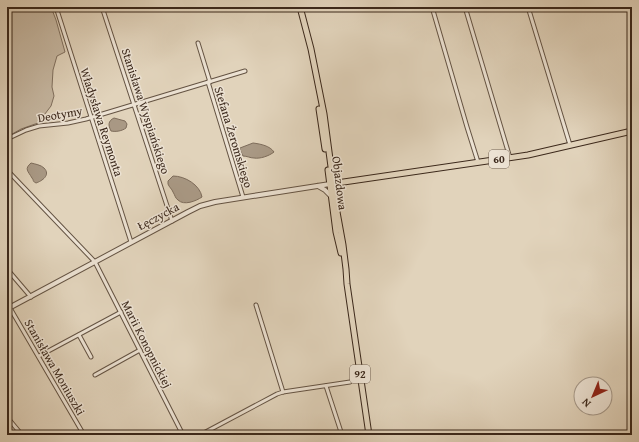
<svg xmlns="http://www.w3.org/2000/svg" width="639" height="442" font-family="'Gentium Book Plus',serif">
  <style>
    .green { fill: #c5b6a0; stroke: #806f5e }
    .water { fill: #a99985; stroke: #7d6c5b }
    .lines { fill: none; stroke-linecap: round; stroke-linejoin: round }
    .minor-casing { stroke: #645343; stroke-width: 5 }
    .tertiary-casing { stroke: #645343; stroke-width: 6 }
    .primary-casing { stroke: #3b281b; stroke-width: 7 }
    .minor { stroke: #ece2d3; stroke-width: 3 }
    .tertiary { stroke: #ece2d3; stroke-width: 4 }
    .primary { stroke: #e1d3bb; stroke-width: 5 }
    .labels { text-anchor: middle; dominant-baseline: central; stroke-width: 3; stroke-linejoin: round; paint-order: stroke }
    .shield { fill: #ece2d3; stroke: #706052; stroke-width: 1 }
    .shield-label { font-size: 11px; font-weight: bold; fill: #3b281b }
    .street-label { font-size: 12px; fill: #3b281b; stroke: #ece2d3 }
  </style>
  <rect width="100%" height="100%" fill="#e1d3bb"/>
  <filter id="stains"><feTurbulence type="fractalNoise" baseFrequency=".005" numOctaves="4"/><feColorMatrix values="0 0 0 0 .2 0 0 0 0 .09 0 0 0 0 .02 0 0 0 .5 -.17"/></filter>
  <radialGradient id="worn" r=".72"><stop offset=".6" stop-color="#630" stop-opacity="0"/><stop offset="1" stop-color="#630" stop-opacity=".3"/></radialGradient>
  <!-- green -->
  <polygon class="green" points="7,7 51,7 56,20 65,52 57,56 53,70 52,87 54,96 51,106 38,123 21,129 7,137"/>
  <!-- water -->
  <g class="water">
    <path d="M114,118L125,121L127,124L126,128C122,131 116,132 111,131C108,125 108,121 114,118Z"/>
    <path d="M253,143C261,144 270,146 274,152C269,156 260,159 254,158C250,158 247,156 243,156L240,150V148Z"/>
    <path d="M31,163C35,164 41,165 44,168C51,175 42,181 36,183C31,180 35,182 32,178C28,171 24,169 31,163Z"/>
    <path d="M173,176C185,176 200,185 202,197C196,201 184,206 178,200C175,198 175,195 173,192C172,189 169,187 168,184V181Z"/>
  </g>
  <g class="lines">
    <defs>
      <g id="minor">
        <polyline points="56,7 131,242"/>
        <polyline points="102,7 172,221"/>
        <polyline points="432,7 467,127 478,162"/>
        <polyline points="465,7 510,158"/>
        <polyline points="528,7 570,145"/>
        <polyline points="198,43 210,82"/>
        <polyline points="208,82 243,197"/>
        <polyline points="7,139 26,130 39,126 68,123 86,119 245,71"/>
        <polyline points="7,170 95,262 183,435"/>
        <polyline points="7,269 31,297"/>
        <polyline points="256,305 283,392"/>
        <polyline points="10,308 84,435"/>
        <polyline points="79,335 91,357"/>
        <polyline points="39,356 121,312"/>
        <polyline points="95,375 140,350"/>
        <polyline points="326,386 342,435"/>
        <polyline points="7,417 22,435"/>
        <polyline points="200,435 277,394 283,392 350,382"/>
      </g>
      <g id="tertiary">
        <polyline points="318,186 325,190 331,196"/>
        <polyline points="7,309 188,212 200,206 215,202 330,184"/>
      </g>
      <g id="primary">
        <polyline points="300,7 311,49 324,114 337,212 343,245 346,269 347,284 369,435"/>
        <polyline points="319,109 325,149"/>
        <polyline points="328,170 336,232 341,253"/>
        <polyline points="330,184 528,155 632,131"/>
      </g>
    </defs>
    <!-- minor casing -->
    <use href="#minor" class="minor-casing"/>
    <!-- tertiary casing -->
    <use href="#tertiary" class="tertiary-casing"/>
    <!-- primary casing -->
    <use href="#primary" class="primary-casing"/>
    <!-- minor -->
    <use href="#minor" class="minor"/>
    <!-- tertiary -->
    <use href="#tertiary" class="tertiary"/>
    <!-- primary -->
    <use href="#primary" class="primary"/>
  </g>
  <g class="labels">
    <!-- shield labels -->
    <g class="shield">
      <rect x="489" y="150" width="20" height="18" rx="3"/>
      <rect x="350" y="365" width="20" height="18" rx="3"/>
    </g>
    <g class="shield-label">
      <text x="499" y="159">60</text>
      <text x="360" y="374">92</text>
    </g>
    <!-- street labels -->
    <g class="street-label">
      <text transform="translate(146 111) rotate(72)">Stanisława Wyspiańskiego</text>
      <text transform="translate(60 114) rotate(-10)">Deotymy</text>
      <text transform="translate(102 122) rotate(72)">Władysława Reymonta</text>
      <text transform="translate(234 137) rotate(73)">Stefana Żeromskiego</text>
      <text transform="translate(340 183) rotate(83)">Objazdowa</text>
      <text transform="translate(158 216) rotate(-28)">Łęczycka</text>
      <text transform="translate(147 344) rotate(63)">Marii Konopnickiej</text>
      <text transform="translate(55 367) rotate(60)">Stanisława Moniuszki</text>
    </g>
  </g>
  <!-- margin -->
  <rect width="639" height="442" fill="none" stroke="#e1d3bb" stroke-width="24"/>
  <rect x="8" y="8" width="623" height="426" fill="none" stroke="#3b281b" stroke-width="2"/>
  <rect x="12" y="12" width="615" height="418" fill="none" stroke="#3b281b"/>
  <!-- north arrow -->
  <g transform="translate(593 396) rotate(224)"><circle r="19" fill="#ece2d3" stroke="#a59889"/>
  <path d="M0-3L7 15L0 10L-7 15Z" fill="#8f2418"/>
  <text y="-6" font-size="11" font-weight="bold" text-anchor="middle" fill="#3b281b">N</text>
  </g>
  <rect width="100%" height="100%" filter="url(#stains)"/>
  <rect width="100%" height="100%" fill="url(#worn)"/>
</svg>
